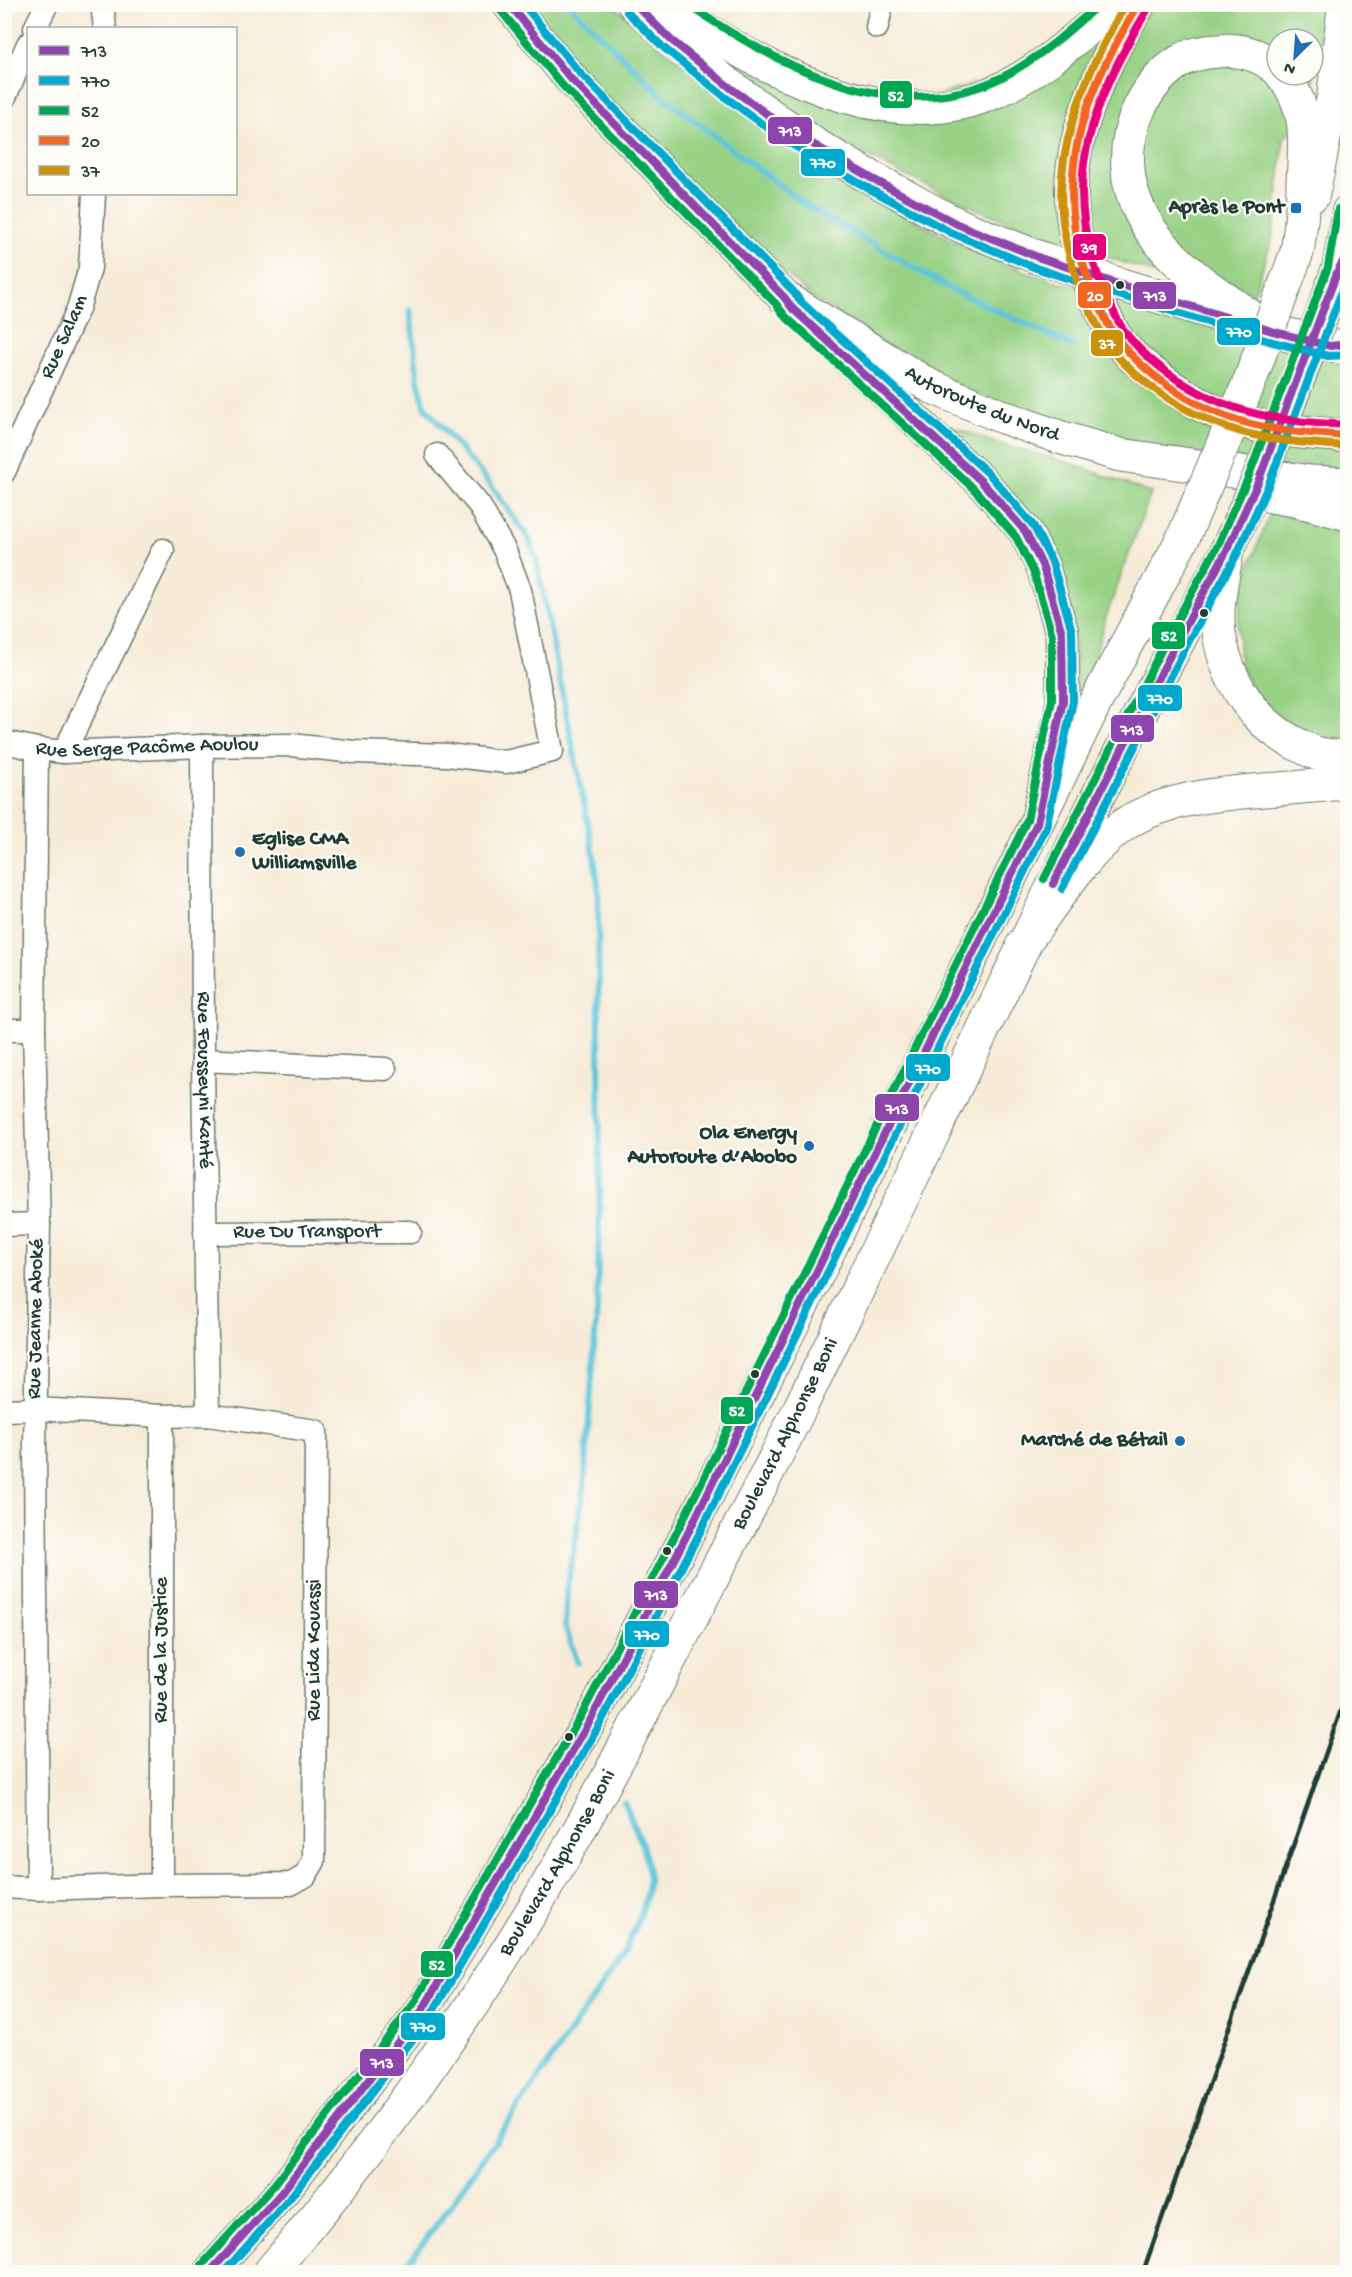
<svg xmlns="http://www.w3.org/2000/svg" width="1352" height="2277" font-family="'Gochi Hand',sans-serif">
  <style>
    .green { fill: #99d286; stroke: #5c885d; stroke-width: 1.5; fill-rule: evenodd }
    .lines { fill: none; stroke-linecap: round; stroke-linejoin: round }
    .stream { stroke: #5dc5da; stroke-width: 6 }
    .minor-casing { stroke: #6a7a6d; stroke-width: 25 }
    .secondary-casing { stroke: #6a7a6d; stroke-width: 34 }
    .primary-casing { stroke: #6a7a6d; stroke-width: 35 }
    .motorway-casing { stroke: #6a7a6d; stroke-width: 35 }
    .minor { stroke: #fff; stroke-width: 22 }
    .secondary { stroke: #fff; stroke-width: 32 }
    .primary { stroke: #fff; stroke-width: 33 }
    .motorway { stroke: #fff; stroke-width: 33 }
    .rail { stroke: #1f3d34; stroke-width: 4.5 }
    .primary-bridge-casing { stroke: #6a7a6d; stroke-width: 35; stroke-linecap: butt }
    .motorway-bridge-casing { stroke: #6a7a6d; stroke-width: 35; stroke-linecap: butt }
    .primary-bridge { stroke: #fff; stroke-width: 33 }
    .motorway-bridge { stroke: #fff; stroke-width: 33 }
    .bus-1-casing { stroke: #fdfcf7; stroke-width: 12 }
    .bus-2-casing { stroke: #fdfcf7; stroke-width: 12 }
    .bus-3-casing { stroke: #fdfcf7; stroke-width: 12 }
    .bus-4-casing { stroke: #fdfcf7; stroke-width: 12 }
    .bus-5-casing { stroke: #fdfcf7; stroke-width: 12 }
    .bus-6-casing { stroke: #fdfcf7; stroke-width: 12 }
    .bus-1 { stroke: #8e44ad; stroke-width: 8 }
    .bus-2 { stroke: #00a9ce; stroke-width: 8 }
    .bus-3 { stroke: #00a651; stroke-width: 8 }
    .bus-4 { stroke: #f26522; stroke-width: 8 }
    .bus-5 { stroke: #cc910a; stroke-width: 8 }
    .bus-6 { stroke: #e5007d; stroke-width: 8 }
    .poi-dot { fill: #1f6fb2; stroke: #fdfcf7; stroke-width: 2 }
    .bus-dot { fill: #1f3d34; stroke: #fdfcf7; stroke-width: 2 }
    .labels { text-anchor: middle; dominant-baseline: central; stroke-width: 4.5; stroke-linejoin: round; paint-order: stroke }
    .poi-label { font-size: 21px; font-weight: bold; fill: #1f3d34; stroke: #fdfcf7; text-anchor: end }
    .street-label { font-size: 21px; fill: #1f3d34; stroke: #fdfcf7 }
    .line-badge { stroke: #fdfcf7; stroke-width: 2 }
    .badge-label { font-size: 16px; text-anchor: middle; font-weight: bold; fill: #fff }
  </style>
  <rect width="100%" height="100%" fill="#fdfcf7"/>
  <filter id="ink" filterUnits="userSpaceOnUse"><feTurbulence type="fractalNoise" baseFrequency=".0167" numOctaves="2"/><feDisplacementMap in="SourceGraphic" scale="12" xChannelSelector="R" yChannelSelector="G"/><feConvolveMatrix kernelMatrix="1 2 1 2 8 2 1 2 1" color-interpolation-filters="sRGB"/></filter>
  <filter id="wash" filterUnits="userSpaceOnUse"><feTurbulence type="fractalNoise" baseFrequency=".008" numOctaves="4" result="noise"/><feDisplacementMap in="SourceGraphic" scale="24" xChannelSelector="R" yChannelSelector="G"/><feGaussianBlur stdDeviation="1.35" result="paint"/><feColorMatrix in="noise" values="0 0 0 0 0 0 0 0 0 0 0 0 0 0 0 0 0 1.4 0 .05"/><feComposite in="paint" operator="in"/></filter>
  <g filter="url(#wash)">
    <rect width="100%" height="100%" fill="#f6ebd7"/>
    <!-- green -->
    <g class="green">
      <path d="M1155,4L1328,5L1307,114L1284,138L1273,236L1254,294L1224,279L1205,291C1126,262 1044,238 966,204C889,170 813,129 745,79C728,66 712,52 696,38L881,114L1074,51ZM1277,39H1313V75H1277Z"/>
      <polygon points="528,5 613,5 662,48 866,193 949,239 1034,275 1347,363 1347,472 1146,447 1077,431 936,378 810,296 625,121"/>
      <polygon points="937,420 992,442 1067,462 1151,493 1107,614 1084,692 1077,691 1073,623"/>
      <polygon points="1271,511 1331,529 1347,538 1347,745 1320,744 1260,707 1240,664 1238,627 1243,582"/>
    </g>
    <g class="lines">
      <!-- stream -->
      <g class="stream">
        <polyline points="569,4 661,95 807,206 951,289 1073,346"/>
        <polyline points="410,310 418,380 425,407 490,484 528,537 536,558 594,855 598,885 600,1186 597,1310 584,1487 567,1588 565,1626 578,1663"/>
        <path d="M401,2272L446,2212L621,1958C633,1932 648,1907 648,1878C649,1853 633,1825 624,1802"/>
      </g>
    </g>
  </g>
  <g filter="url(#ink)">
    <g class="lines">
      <defs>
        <g id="minor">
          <polyline points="102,4 105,28"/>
          <polyline points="877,27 882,4"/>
          <polyline points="35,28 47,4"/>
          <polyline points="4,99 28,44"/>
          <path id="s1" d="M4,472L78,309L90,268L94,194"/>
          <path id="s2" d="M4,742L37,749L64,752L202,746L291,745L354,752L447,755L506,762L552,751L520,590L505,551L479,505L437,455"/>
          <path id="s3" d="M202,746L203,1060L208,1415"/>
          <polyline points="37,749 34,1030 39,1224 35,1443 38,1889"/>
          <polyline points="64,752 163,550"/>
          <polyline points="4,1030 34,1030"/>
          <polyline points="203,1060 385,1069"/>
          <polyline points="4,1225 39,1224"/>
          <path id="s4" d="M205,1233L410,1232"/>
          <polyline points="4,1410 36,1409 162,1416 208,1415 316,1431 314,1861 305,1876 291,1884 162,1885 38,1889 4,1887"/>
          <polyline points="162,1885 162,1416"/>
        </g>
        <g id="secondary">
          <polyline points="1313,196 1333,97 1344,4"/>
          <polyline points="1338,270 1348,211"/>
        </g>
        <g id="primary">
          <polyline points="210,2272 282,2192 422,2011 591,1719 691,1527 812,1285 1095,703 1183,538"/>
          <path id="s5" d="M270,2272C368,2157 458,2033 536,1904C598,1802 651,1695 706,1590C736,1532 768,1474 797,1414C939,1127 1070,835 1225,555"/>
        </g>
        <g id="motorway">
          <path id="s6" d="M509,4L571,79L784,297L930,386L1003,417L1059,437L1120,455L1311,482L1348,484"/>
          <path d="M634,4C712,79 799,140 894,190C916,202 937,215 959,225C986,237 1013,247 1040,258"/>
          <path d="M667,4C755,66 891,142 999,90C1043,69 1079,36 1116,4"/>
          <path d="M1139,4C1112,47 1090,91 1078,140C1063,201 1075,261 1104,315C1109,324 1113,335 1120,343C1144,372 1196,406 1231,418C1270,431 1308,433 1348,436"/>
          <path d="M1282,75C1310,107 1305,143 1303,182C1303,206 1301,228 1297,252"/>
          <polyline points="1118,284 1272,331 1348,349"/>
          <path d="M1272,331C1232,303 1185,276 1155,236C1141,218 1129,192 1128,169C1124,129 1145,83 1179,62C1190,54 1204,52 1218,51C1238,48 1262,55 1277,69"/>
          <polyline points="837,348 981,481 1025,531 1043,567 1062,633 1063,701 1037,823"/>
          <polyline points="1271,496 1300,501 1348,514"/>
          <path d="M1227,550C1223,577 1215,606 1219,633C1227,683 1256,727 1303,747C1308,750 1314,753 1320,754C1329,756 1338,756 1348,757"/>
          <path d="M1022,946C1052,906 1084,852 1125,824C1182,786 1280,793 1348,782"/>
        </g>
      </defs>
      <!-- minor casing -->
      <use href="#minor" class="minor-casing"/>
      <!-- secondary casing -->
      <use href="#secondary" class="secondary-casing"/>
      <!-- primary casing -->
      <use href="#primary" class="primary-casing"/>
      <!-- motorway casing -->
      <use href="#motorway" class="motorway-casing"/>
      <!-- minor -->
      <use href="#minor" class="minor"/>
      <!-- secondary -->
      <use href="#secondary" class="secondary"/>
      <!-- primary -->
      <use href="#primary" class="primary"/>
      <!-- motorway -->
      <use href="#motorway" class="motorway"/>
      <!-- rail -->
      <polyline class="rail" points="1143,2272 1348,1690"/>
      <defs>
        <g id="primary-bridge">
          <polyline points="1183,538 1249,383 1297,252"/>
          <path d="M1227,550C1269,459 1304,365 1338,270"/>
        </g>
        <polyline id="motorway-bridge" points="1040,258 1118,284"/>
      </defs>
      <!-- primary-bridge casing -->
      <use href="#primary-bridge" class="primary-bridge-casing"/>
      <!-- motorway-bridge casing -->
      <use href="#motorway-bridge" class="motorway-bridge-casing"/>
      <!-- primary-bridge -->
      <use href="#primary-bridge" class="primary-bridge"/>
      <!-- motorway-bridge -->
      <use href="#motorway-bridge" class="motorway-bridge"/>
      <defs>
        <g id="bus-1">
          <polyline points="635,4 671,40 732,89 792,132 871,178 957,224 1040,258 1118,284 1272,331 1330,346 1348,344"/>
          <polyline points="1053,884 1181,634 1227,550 1258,482 1338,270 1348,253"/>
          <polyline points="210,2272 282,2192 422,2011 591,1719 691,1527 1037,823 1063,701 1062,633 1043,567 1025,531 981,481 793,309 784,297 571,79 509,4"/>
        </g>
        <g id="bus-2">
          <polyline points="627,12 664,48 725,97 786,141 866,187 952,233 1036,268 1115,294 1269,341 1328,356 1348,355"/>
          <polyline points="1062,889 1190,639 1237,554 1268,486 1348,275"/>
          <polyline points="224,2272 290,2198 430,2017 600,1724 700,1532 1046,828 1073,701 1072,631 1052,562 1033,525 989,474 801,302 792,290 579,72 523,4"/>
        </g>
        <g id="bus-3">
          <path d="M687,4C773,63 891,128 996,80C1035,62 1068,32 1099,4"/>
          <polyline points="1044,879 1172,629 1218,545 1248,478 1328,267 1338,209"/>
          <polyline points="202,2265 274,2185 413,2005 582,1714 682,1522 1027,820 1052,700 1052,635 1033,571 1016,537 973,488 785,316 776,304 563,86 501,11"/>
        </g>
        <path id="bus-4" d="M1139,4C1109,53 1081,106 1074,164C1067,215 1079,264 1101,309C1106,320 1111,332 1119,341C1146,375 1190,404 1231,418C1268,431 1308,433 1348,436"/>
        <path id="bus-5" d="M1126,4C1097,52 1073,104 1064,159C1055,214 1069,269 1093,317C1099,328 1104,340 1111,349C1140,384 1184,412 1226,427C1265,441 1307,443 1347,446"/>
        <path id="bus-6" d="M1148,9C1119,57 1092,108 1084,163C1077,212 1089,260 1110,304C1115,314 1120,327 1128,336C1154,368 1196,395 1236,408C1272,420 1310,423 1348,425"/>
      </defs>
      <!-- bus-1 casing -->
      <use href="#bus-1" class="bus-1-casing"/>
      <!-- bus-2 casing -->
      <use href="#bus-2" class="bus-2-casing"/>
      <!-- bus-3 casing -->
      <use href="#bus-3" class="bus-3-casing"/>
      <!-- bus-4 casing -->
      <use href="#bus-4" class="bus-4-casing"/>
      <!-- bus-5 casing -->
      <use href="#bus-5" class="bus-5-casing"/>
      <!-- bus-6 casing -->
      <use href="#bus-6" class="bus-6-casing"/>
      <!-- bus-1 -->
      <use href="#bus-1" class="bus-1"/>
      <!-- bus-2 -->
      <use href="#bus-2" class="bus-2"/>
      <!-- bus-3 -->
      <use href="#bus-3" class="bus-3"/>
      <!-- bus-4 -->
      <use href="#bus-4" class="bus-4"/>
      <!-- bus-5 -->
      <use href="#bus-5" class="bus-5"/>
      <!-- bus-6 -->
      <use href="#bus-6" class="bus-6"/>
    </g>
  </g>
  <!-- markers -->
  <g class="poi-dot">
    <rect x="1290" y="202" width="12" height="12" rx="3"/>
    <circle cx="240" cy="852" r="6"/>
    <circle cx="809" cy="1146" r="6"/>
    <circle cx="1180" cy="1441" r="6"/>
  </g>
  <g class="bus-dot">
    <circle cx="1120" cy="285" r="5"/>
    <circle cx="1204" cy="613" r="5"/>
    <circle cx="755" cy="1374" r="5"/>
    <circle cx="667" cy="1551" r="5"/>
    <circle cx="569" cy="1737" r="5"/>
  </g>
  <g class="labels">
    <!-- poi labels -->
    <g class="poi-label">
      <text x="1284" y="208">Après le Pont</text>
      <text x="252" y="840" text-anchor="start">Eglise CMA<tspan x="252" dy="24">Williamsville</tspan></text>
      <text x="797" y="1134">Ola Energy<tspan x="797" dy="24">Autoroute d’Abobo</tspan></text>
      <text x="1168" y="1441">Marché de Bétail</text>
    </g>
    <!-- street labels -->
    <g class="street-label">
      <text stroke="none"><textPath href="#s1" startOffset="148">Rue Salam</textPath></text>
      <text stroke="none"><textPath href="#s6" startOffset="628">Autoroute du Nord</textPath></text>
      <text stroke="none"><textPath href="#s2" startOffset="144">Rue Serge Pacôme Aoulou</textPath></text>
      <text stroke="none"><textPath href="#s3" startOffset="334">Rue Fousseyni Kanté</textPath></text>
      <text stroke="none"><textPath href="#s4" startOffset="102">Rue Du Transport</textPath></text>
      <text transform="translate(37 1319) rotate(-89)">Rue Jeanne Aboké</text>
      <text stroke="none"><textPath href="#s5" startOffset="987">Boulevard Alphonse Boni</textPath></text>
      <text transform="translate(162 1650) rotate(-90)">Rue de la Justice</text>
      <text transform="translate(315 1650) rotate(-90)">Rue Lida Kouassi</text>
      <text stroke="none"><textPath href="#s5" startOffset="501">Boulevard Alphonse Boni</textPath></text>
    </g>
  </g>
  <g class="line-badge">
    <rect x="879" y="80" width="34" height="29" rx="6" fill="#00a651"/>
    <rect x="767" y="116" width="46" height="29" rx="6" fill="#8e44ad"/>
    <rect x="800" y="148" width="46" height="29" rx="6" fill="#00a9ce"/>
    <rect x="1072" y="233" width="35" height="28" rx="6" fill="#e5007d"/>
    <rect x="1077" y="281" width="35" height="28" rx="6" fill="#f26522"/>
    <rect x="1132" y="281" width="45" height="29" rx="6" fill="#8e44ad"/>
    <rect x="1216" y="317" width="45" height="29" rx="6" fill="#00a9ce"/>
    <rect x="1090" y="329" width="34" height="28" rx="6" fill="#cc910a"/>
    <rect x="1151" y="621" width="35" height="29" rx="6" fill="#00a651"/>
    <rect x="1137" y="684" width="46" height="28" rx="6" fill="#00a9ce"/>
    <rect x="1110" y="714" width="45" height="29" rx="6" fill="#8e44ad"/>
    <rect x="905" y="1053" width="46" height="29" rx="6" fill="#00a9ce"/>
    <rect x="874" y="1093" width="46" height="29" rx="6" fill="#8e44ad"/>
    <rect x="720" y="1396" width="34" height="29" rx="6" fill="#00a651"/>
    <rect x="633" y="1580" width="46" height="29" rx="6" fill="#8e44ad"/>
    <rect x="624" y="1620" width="46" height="28" rx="6" fill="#00a9ce"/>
    <rect x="420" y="1950" width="34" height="28" rx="6" fill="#00a651"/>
    <rect x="400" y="2012" width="46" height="29" rx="6" fill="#00a9ce"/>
    <rect x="359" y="2048" width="46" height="29" rx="6" fill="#8e44ad"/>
  </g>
  <g class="badge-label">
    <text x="896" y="101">52</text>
    <text x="790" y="136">713</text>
    <text x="823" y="168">770</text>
    <text x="1089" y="253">39</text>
    <text x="1095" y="301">20</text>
    <text x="1155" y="301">713</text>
    <text x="1239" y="337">770</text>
    <text x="1107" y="349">37</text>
    <text x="1169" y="641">52</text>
    <text x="1160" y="704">770</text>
    <text x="1132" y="735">713</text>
    <text x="928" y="1074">770</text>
    <text x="897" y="1114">713</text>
    <text x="737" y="1416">52</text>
    <text x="656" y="1600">713</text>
    <text x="647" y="1640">770</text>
    <text x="437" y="1970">52</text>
    <text x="423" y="2032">770</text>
    <text x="382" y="2068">713</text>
  </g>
  <!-- margin -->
  <rect width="1352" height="2277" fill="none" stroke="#fdfcf7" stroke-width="24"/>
  <!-- legend -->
  <rect x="27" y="27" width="210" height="168" fill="#fdfcf7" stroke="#a4b0a9" stroke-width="1.5"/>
  <rect x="39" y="46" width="30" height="9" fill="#8e44ad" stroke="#a4b0a9" stroke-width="1.5"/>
  <text x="81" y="57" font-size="18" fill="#1f3d34">713</text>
  <rect x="39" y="76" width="30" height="9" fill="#00a9ce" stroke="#a4b0a9" stroke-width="1.5"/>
  <text x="81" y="87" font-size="18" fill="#1f3d34">770</text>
  <rect x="39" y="106" width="30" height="9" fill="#00a651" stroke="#a4b0a9" stroke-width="1.5"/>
  <text x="81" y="117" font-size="18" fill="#1f3d34">52</text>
  <rect x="39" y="136" width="30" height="9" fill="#f26522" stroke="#a4b0a9" stroke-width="1.5"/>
  <text x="81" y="147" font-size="18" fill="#1f3d34">20</text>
  <rect x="39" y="166" width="30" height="9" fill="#cc910a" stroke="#a4b0a9" stroke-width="1.5"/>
  <text x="81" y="177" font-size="18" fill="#1f3d34">37</text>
  <!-- north arrow -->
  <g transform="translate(1295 57) rotate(205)"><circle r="28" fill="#fdfcf7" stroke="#a4b0a9" stroke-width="1.5"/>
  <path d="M0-4.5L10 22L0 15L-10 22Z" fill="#1f6fb2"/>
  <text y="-9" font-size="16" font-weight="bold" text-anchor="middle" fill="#1f3d34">N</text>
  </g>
</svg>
